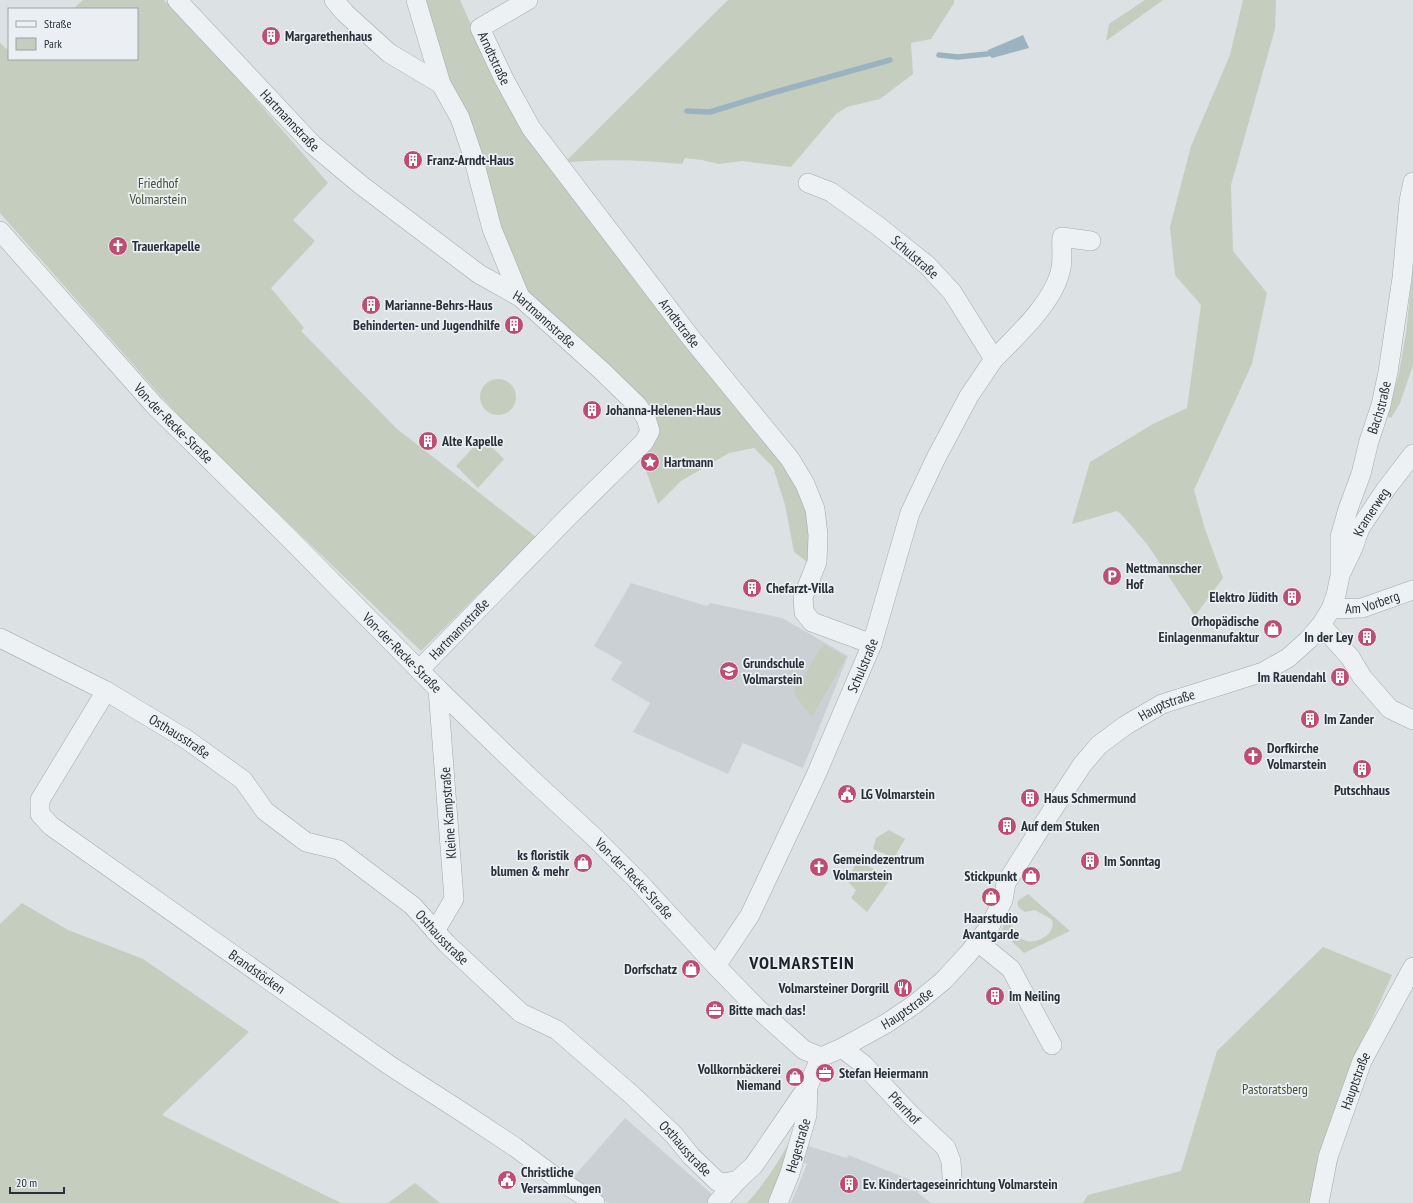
<svg xmlns="http://www.w3.org/2000/svg" width="1413" height="1203" font-family="'PT Sans Narrow',sans-serif">
  <style>
    .built { fill: #cbd0d5 }
    .green { fill: #c5cdbe }
    .water { fill: #9bb3c1 }
    .lines { fill: none; stroke-linecap: round; stroke-linejoin: round }
    .stream { stroke: #9bb3c1; stroke-width: 5.5 }
    .minor-casing { stroke: #a2a9ad; stroke-width: 20 }
    .minor { stroke: #eef1f3; stroke-width: 19 }
    .labels { text-anchor: middle; dominant-baseline: central; stroke-width: 3.5; stroke-linejoin: round; paint-order: stroke }
    .poi-label { font-size: 14px; font-weight: bold; fill: #283139; stroke: #ebeff3; text-anchor: start }
    .street-label { font-size: 14px; fill: #283139; stroke: #ebeff3 }
    .park-label { font-size: 14px; fill: #415337; stroke: #ebeff3 }
    .district-label { font-size: 18px; font-weight: bold; letter-spacing: 1px; fill: #1a222a; stroke: #ebeff3 }
  </style>
  <rect width="100%" height="100%" fill="#dce1e4"/>
  <!-- built -->
  <g class="built">
    <polygon points="631,583 707,606 710,603 782,618 848,656 803,768 743,743 728,774 633,732 650,703 611,680 622,662 594,646"/>
    <polygon points="625,1118 714,1196 707,1203 609,1203 571,1180"/>
    <polygon points="805,1145 847,1158 848,1155 921,1184 918,1193 931,1203 791,1203 807,1164 801,1161"/>
  </g>
  <!-- green -->
  <g class="green">
    <polygon points="83,0 164,0 208,44 328,183 293,220 315,241 271,288 304,328 301,331 397,429 536,537 421,651 191,429 159,394 0,213 0,43 7,49 9,47 9,59 137,59 137,9 73,9"/>
    <polygon points="421,0 460,0 495,79 795,482 808,511 810,532 807,562 794,552 785,505 773,467 754,448 729,453 681,481 658,504 640,454 659,428 633,390 534,301 518,274 444,69"/>
    <path d="M728,0H954V3L931,39L911,43L913,74L880,99L847,107L836,114L791,167L742,161L719,164L702,160L685,158L682,164C643,160 609,159 570,162L567,160Z"/>
    <polygon points="1145,0 1163,0 1106,41 1109,24"/>
    <polygon points="1243,0 1276,0 1275,29 1231,185 1233,251 1267,293 1252,364 1194,490 1205,529 1223,578 1195,616 1147,544 1122,515 1117,511 1072,524 1090,462 1153,424 1187,408 1201,305 1175,275 1170,227 1191,146 1230,55"/>
    <polygon points="1413,268 1413,365 1400,403 1391,418 1387,416 1399,373 1406,333"/>
    <circle cx="498" cy="397" r="18"/>
    <polygon points="482,438 504,459 478,488 456,466"/>
    <polygon points="823,644 846,657 812,717 796,697 794,689 799,679 803,677"/>
    <polygon points="889,830 905,839 894,858 873,849 876,838"/>
    <polygon points="857,859 888,878 889,881 867,912 851,898 856,890 848,882"/>
    <path d="M1028,894L1070,931L1024,953L1001,931L1004,925L1011,923C1013,929 1017,937 1024,940C1032,944 1045,939 1050,932C1052,930 1052,926 1053,923L1051,919L1035,910L1025,912L1019,908L1017,903L1019,900Z"/>
    <polygon points="22,903 68,930 143,959 249,1032 162,1115 341,1203 0,1203 0,924"/>
    <polygon points="1323,947 1392,975 1362,1042 1322,1154 1312,1203 1083,1203 1088,1195 1181,1171 1217,1051"/>
    <path d="M791,1139L772,1203H747C765,1183 778,1163 791,1139Z"/>
    <polygon points="415,1183 440,1203 388,1203"/>
  </g>
  <!-- water -->
  <polygon class="water" points="1023,35 1029,48 992,58 987,54 988,50"/>
  <g class="lines">
    <!-- stream -->
    <g class="stream">
      <polyline points="939,55 958,57 987,54"/>
      <polyline points="687,111 710,112 772,93 890,60"/>
    </g>
    <defs>
      <g id="minor">
        <path id="s1" d="M177,0L313,145L361,185L479,274L520,297L602,371L637,405L646,418L650,431L644,442L567,518L419,670"/>
        <polyline points="334,0 345,13 389,53 441,84"/>
        <polyline points="416,0 441,84 460,118 472,153 492,229 520,297"/>
        <path id="s2" d="M528,0L480,28L504,79L531,128L691,338L790,459L805,484L815,509L818,535L817,562L803,597L804,612L812,622L872,644"/>
        <path id="s3" d="M0,231L155,406L287,536L438,689L528,776L594,837L638,881L716,966L756,1007L804,1050L821,1057"/>
        <path d="M994,359C1017,336 1055,301 1061,268C1063,258 1061,246 1062,237L1091,241"/>
        <path id="s4" d="M1342,571L1353,548L1360,528L1386,489L1413,454"/>
        <path id="s5" d="M1331,609L1362,608L1413,590"/>
        <polyline points="1321,625 1350,657 1362,677 1390,709 1413,720"/>
        <path id="s6" d="M0,638L106,691L186,739L243,780L265,811L306,842L339,850L413,906L447,944L521,1013L557,1030L632,1095L674,1135L691,1156L718,1182L725,1183L738,1180L754,1165L808,1086L821,1057"/>
        <path id="s7" d="M106,691L40,800V814L51,826L389,1065L462,1112L515,1147L562,1182L595,1203"/>
        <polyline points="435,931 454,899 438,689"/>
        <polyline points="978,942 1011,969 1052,1045"/>
        <path id="s8" d="M716,966L750,915L816,775L872,644L910,513L936,458L969,396L994,359L952,292L927,265L878,226L831,192L808,183"/>
        <path id="s9" d="M842,1048L863,1064L911,1115L946,1148L951,1161L952,1177"/>
        <path id="s10" d="M821,1057L842,1048L887,1023L915,1004L943,981L968,954L990,926L1003,900L1006,883L1040,829L1082,765L1099,745L1126,725L1162,704L1263,672L1288,658L1308,640L1321,625L1331,609L1336,595L1340,576V537L1348,509L1361,474L1369,441L1381,405L1388,372L1402,278L1409,201L1413,182"/>
        <polyline points="717,1203 738,1180"/>
        <path id="s11" d="M778,1203L790,1173L807,1115L808,1086"/>
        <path id="s12" d="M1319,1203L1328,1157L1362,1061L1413,967"/>
      </g>
    </defs>
    <!-- minor casing -->
    <use href="#minor" class="minor-casing"/>
    <!-- minor -->
    <use href="#minor" class="minor"/>
  </g>
  <!-- icons -->
  <defs>
    <symbol id="building-disc" viewBox="-11 -11 22 22"><circle r="9.5" fill="#bd4e71" stroke="#ebeff3"/><path d="M-4-6H4V6H1V3H-1V6H-4ZM-2.5-4.3h1.7v1.8h-1.7ZM.8-4.3h1.7v1.8H.8ZM-2.5-1h1.7V.8h-1.7ZM.8-1h1.7V.8H.8Z" fill="#fff"/></symbol>
    <symbol id="church-disc" viewBox="-11 -11 22 22"><circle r="9.5" fill="#bd4e71" stroke="#ebeff3"/><path d="M-1.2-6h2.4v3.5h3.3v2.4h-3.3V6h-2.4V-.1h-3.3v-2.4h3.3Z" fill="#fff"/></symbol>
    <symbol id="sight-disc" viewBox="-11 -11 22 22"><circle r="9.5" fill="#bd4e71" stroke="#ebeff3"/><path d="M0-6L1.8-2.2L6-1.7L2.9 1.2L3.7 5.4L0 3.3L-3.7 5.4L-2.9 1.2L-6-1.7L-1.8-2.2Z" fill="#fff"/></symbol>
    <symbol id="parking-disc" viewBox="-11 -11 22 22"><circle r="9.5" fill="#bd4e71" stroke="#ebeff3"/><path d="M-3.5-5.5H1a3.5 3.5 0 0 1 0 7H-1V5.5H-3.5ZM-1-3.4V-.6H.8a1.4 1.4 0 0 0 0-2.8Z" fill="#fff"/></symbol>
    <symbol id="shop-disc" viewBox="-11 -11 22 22"><circle r="9.5" fill="#bd4e71" stroke="#ebeff3"/><path d="M-5-2.5h2.3a2.7 3.5 0 0 1 5.4 0H5L5.5 6h-11ZM-1.5-2.5h3a1.5 2.3 0 0 0-3 0Z" fill="#fff"/></symbol>
    <symbol id="school-disc" viewBox="-11 -11 22 22"><circle r="9.5" fill="#bd4e71" stroke="#ebeff3"/><path d="M0-5L7-2L0 1L-7-2ZM-4 1L0 2.5L4 1V4Q0 6-4 4Z" fill="#fff"/></symbol>
    <symbol id="civic-disc" viewBox="-11 -11 22 22"><circle r="9.5" fill="#bd4e71" stroke="#ebeff3"/><path d="M-.6-6.5H3V-4.5H.6V-3L4-1V1h2V6H-6V1h2V-1L-.6-3ZM-1.2 2.5V6h2.4V2.5Z" fill="#fff"/></symbol>
    <symbol id="restaurant-disc" viewBox="-11 -11 22 22"><circle r="9.5" fill="#bd4e71" stroke="#ebeff3"/><path d="M-5-6h1v4h1v-4h1v4h1v-4h1v5L-1.5 .5V6h-2V.5L-5-1ZM5-6V6H3V1.5H1.5Q1.5-4 5-6Z" fill="#fff"/></symbol>
    <symbol id="office-disc" viewBox="-11 -11 22 22"><circle r="9.5" fill="#bd4e71" stroke="#ebeff3"/><path d="M-6-3h4V-5.5h4V-3h4V5H-6ZM-1-4.5V-3h2v-1.5ZM-6 0V1H6V0Z" fill="#fff"/></symbol>
  </defs>
  <g fill-rule="evenodd">
    <use href="#building-disc" x="260" y="25" width="22" height="22"/>
    <use href="#building-disc" x="402" y="149" width="22" height="22"/>
    <use href="#church-disc" x="107" y="235" width="22" height="22"/>
    <use href="#building-disc" x="360" y="294" width="22" height="22"/>
    <use href="#building-disc" x="503" y="314" width="22" height="22"/>
    <use href="#building-disc" x="581" y="399" width="22" height="22"/>
    <use href="#building-disc" x="417" y="430" width="22" height="22"/>
    <use href="#sight-disc" x="639" y="451" width="22" height="22"/>
    <use href="#parking-disc" x="1101" y="565" width="22" height="22"/>
    <use href="#building-disc" x="741" y="577" width="22" height="22"/>
    <use href="#building-disc" x="1281" y="586" width="22" height="22"/>
    <use href="#shop-disc" x="1262" y="618" width="22" height="22"/>
    <use href="#building-disc" x="1356" y="626" width="22" height="22"/>
    <use href="#school-disc" x="718" y="660" width="22" height="22"/>
    <use href="#building-disc" x="1329" y="666" width="22" height="22"/>
    <use href="#building-disc" x="1299" y="708" width="22" height="22"/>
    <use href="#church-disc" x="1242" y="745" width="22" height="22"/>
    <use href="#building-disc" x="1351" y="758" width="22" height="22"/>
    <use href="#civic-disc" x="836" y="783" width="22" height="22"/>
    <use href="#building-disc" x="1019" y="787" width="22" height="22"/>
    <use href="#building-disc" x="996" y="815" width="22" height="22"/>
    <use href="#building-disc" x="1079" y="850" width="22" height="22"/>
    <use href="#shop-disc" x="572" y="852" width="22" height="22"/>
    <use href="#church-disc" x="808" y="856" width="22" height="22"/>
    <use href="#shop-disc" x="1020" y="865" width="22" height="22"/>
    <use href="#shop-disc" x="980" y="886" width="22" height="22"/>
    <use href="#shop-disc" x="680" y="958" width="22" height="22"/>
    <use href="#restaurant-disc" x="892" y="977" width="22" height="22"/>
    <use href="#building-disc" x="984" y="985" width="22" height="22"/>
    <use href="#office-disc" x="704" y="999" width="22" height="22"/>
    <use href="#office-disc" x="814" y="1062" width="22" height="22"/>
    <use href="#shop-disc" x="784" y="1066" width="22" height="22"/>
    <use href="#civic-disc" x="496" y="1169" width="22" height="22"/>
    <use href="#building-disc" x="838" y="1173" width="22" height="22"/>
  </g>
  <g class="labels">
    <!-- poi labels -->
    <g class="poi-label">
      <text x="285" y="36">Margarethenhaus</text>
      <text x="427" y="160">Franz-Arndt-Haus</text>
      <text x="132" y="246">Trauerkapelle</text>
      <text x="385" y="305">Marianne-Behrs-Haus</text>
      <text x="500" y="325" text-anchor="end">Behinderten- und Jugendhilfe</text>
      <text x="606" y="410">Johanna-Helenen-Haus</text>
      <text x="442" y="441">Alte Kapelle</text>
      <text x="664" y="462">Hartmann</text>
      <text x="1126" y="568">Nettmannscher<tspan x="1126" dy="16">Hof</tspan></text>
      <text x="766" y="588">Chefarzt-Villa</text>
      <text x="1278" y="597" text-anchor="end">Elektro Jüdith</text>
      <text x="1259" y="621" text-anchor="end">Orhopädische<tspan x="1259" dy="16">Einlagenmanufaktur</tspan></text>
      <text x="1353" y="637" text-anchor="end">In der Ley</text>
      <text x="743" y="663">Grundschule<tspan x="743" dy="16">Volmarstein</tspan></text>
      <text x="1326" y="677" text-anchor="end">Im Rauendahl</text>
      <text x="1324" y="719">Im Zander</text>
      <text x="1267" y="748">Dorfkirche<tspan x="1267" dy="16">Volmarstein</tspan></text>
      <text x="1362" y="790" text-anchor="middle">Putschhaus</text>
      <text x="861" y="794">LG Volmarstein</text>
      <text x="1044" y="798">Haus Schmermund</text>
      <text x="1021" y="826">Auf dem Stuken</text>
      <text x="569" y="855" text-anchor="end">ks floristik<tspan x="569" dy="16">blumen &amp; mehr</tspan></text>
      <text x="833" y="859">Gemeindezentrum<tspan x="833" dy="16">Volmarstein</tspan></text>
      <text x="1104" y="861">Im Sonntag</text>
      <text x="1017" y="876" text-anchor="end">Stickpunkt</text>
      <text x="991" y="918" text-anchor="middle">Haarstudio<tspan x="991" dy="16">Avantgarde</tspan></text>
      <text x="677" y="969" text-anchor="end">Dorfschatz</text>
      <text x="889" y="988" text-anchor="end">Volmarsteiner Dorgrill</text>
      <text x="1009" y="996">Im Neiling</text>
      <text x="729" y="1010">Bitte mach das!</text>
      <text x="781" y="1069" text-anchor="end">Vollkornbäckerei<tspan x="781" dy="16">Niemand</tspan></text>
      <text x="839" y="1073">Stefan Heiermann</text>
      <text x="521" y="1172">Christliche<tspan x="521" dy="16">Versammlungen</tspan></text>
      <text x="863" y="1184">Ev. Kindertageseinrichtung Volmarstein</text>
    </g>
    <!-- street labels -->
    <g class="street-label">
      <text stroke="none"><textPath href="#s2" startOffset="89">Arndtstraße</textPath></text>
      <text stroke="none"><textPath href="#s1" startOffset="165">Hartmannstraße</textPath></text>
      <text transform="translate(915 257) rotate(41)">Schulstraße</text>
      <text stroke="none"><textPath href="#s1" startOffset="489">Hartmannstraße</textPath></text>
      <text stroke="none"><textPath href="#s2" startOffset="413">Arndtstraße</textPath></text>
      <text stroke="none"><textPath href="#s10" startOffset="914">Bachstraße</textPath></text>
      <text stroke="none"><textPath href="#s3" startOffset="259">Von-der-Recke-Straße</textPath></text>
      <text stroke="none"><textPath href="#s4" startOffset="66">Kramerweg</textPath></text>
      <text stroke="none"><textPath href="#s5" startOffset="42">Am Vorberg</textPath></text>
      <text transform="translate(459 629) rotate(-46)">Hartmannstraße</text>
      <text stroke="none"><textPath href="#s3" startOffset="583">Von-der-Recke-Straße</textPath></text>
      <text stroke="none"><textPath href="#s8" startOffset="335">Schulstraße</textPath></text>
      <text stroke="none"><textPath href="#s10" startOffset="509">Hauptstraße</textPath></text>
      <text stroke="none"><textPath href="#s6" startOffset="205">Osthausstraße</textPath></text>
      <text transform="translate(448 813) rotate(-94)">Kleine Kampstraße</text>
      <text stroke="none"><textPath href="#s3" startOffset="907">Von-der-Recke-Straße</textPath></text>
      <text stroke="none"><textPath href="#s6" startOffset="541">Osthausstraße</textPath></text>
      <text stroke="none"><textPath href="#s7" startOffset="410">Brandstöcken</textPath></text>
      <text stroke="none"><textPath href="#s10" startOffset="99">Hauptstraße</textPath></text>
      <text stroke="none"><textPath href="#s12" startOffset="128">Hauptstraße</textPath></text>
      <text stroke="none"><textPath href="#s9" startOffset="87">Pfarrhof</textPath></text>
      <text stroke="none"><textPath href="#s11" startOffset="61">Hegestraße</textPath></text>
      <text stroke="none"><textPath href="#s6" startOffset="865">Osthausstraße</textPath></text>
    </g>
    <!-- park labels -->
    <g class="park-label">
      <text x="158" y="183">Friedhof<tspan x="158" dy="16">Volmarstein</tspan></text>
      <text x="1275" y="1089">Pastoratsberg</text>
    </g>
    <!-- district labels -->
    <g class="district-label">
      <text x="802" y="962">VOLMARSTEIN</text>
    </g>
  </g>
  <!-- legend -->
  <rect x="8" y="8" width="130" height="52" fill="#ebeff3" stroke="#9da3a9"/>
  <rect x="16" y="21" width="20" height="6" fill="#eef1f3" stroke="#9da3a9"/>
  <text x="44" y="28" font-size="12" fill="#283139">Straße</text>
  <rect x="16" y="38" width="20" height="12" fill="#c5cdbe" stroke="#9da3a9"/>
  <text x="44" y="48" font-size="12" fill="#283139">Park</text>
  <!-- scale -->
  <path d="M10 1187v6h54v-6" fill="none" stroke="#283139" stroke-width="2"/>
  <text x="16" y="1187" font-size="12" fill="#283139" stroke="#ebeff3" stroke-width="3" paint-order="stroke">20 m</text>
</svg>
